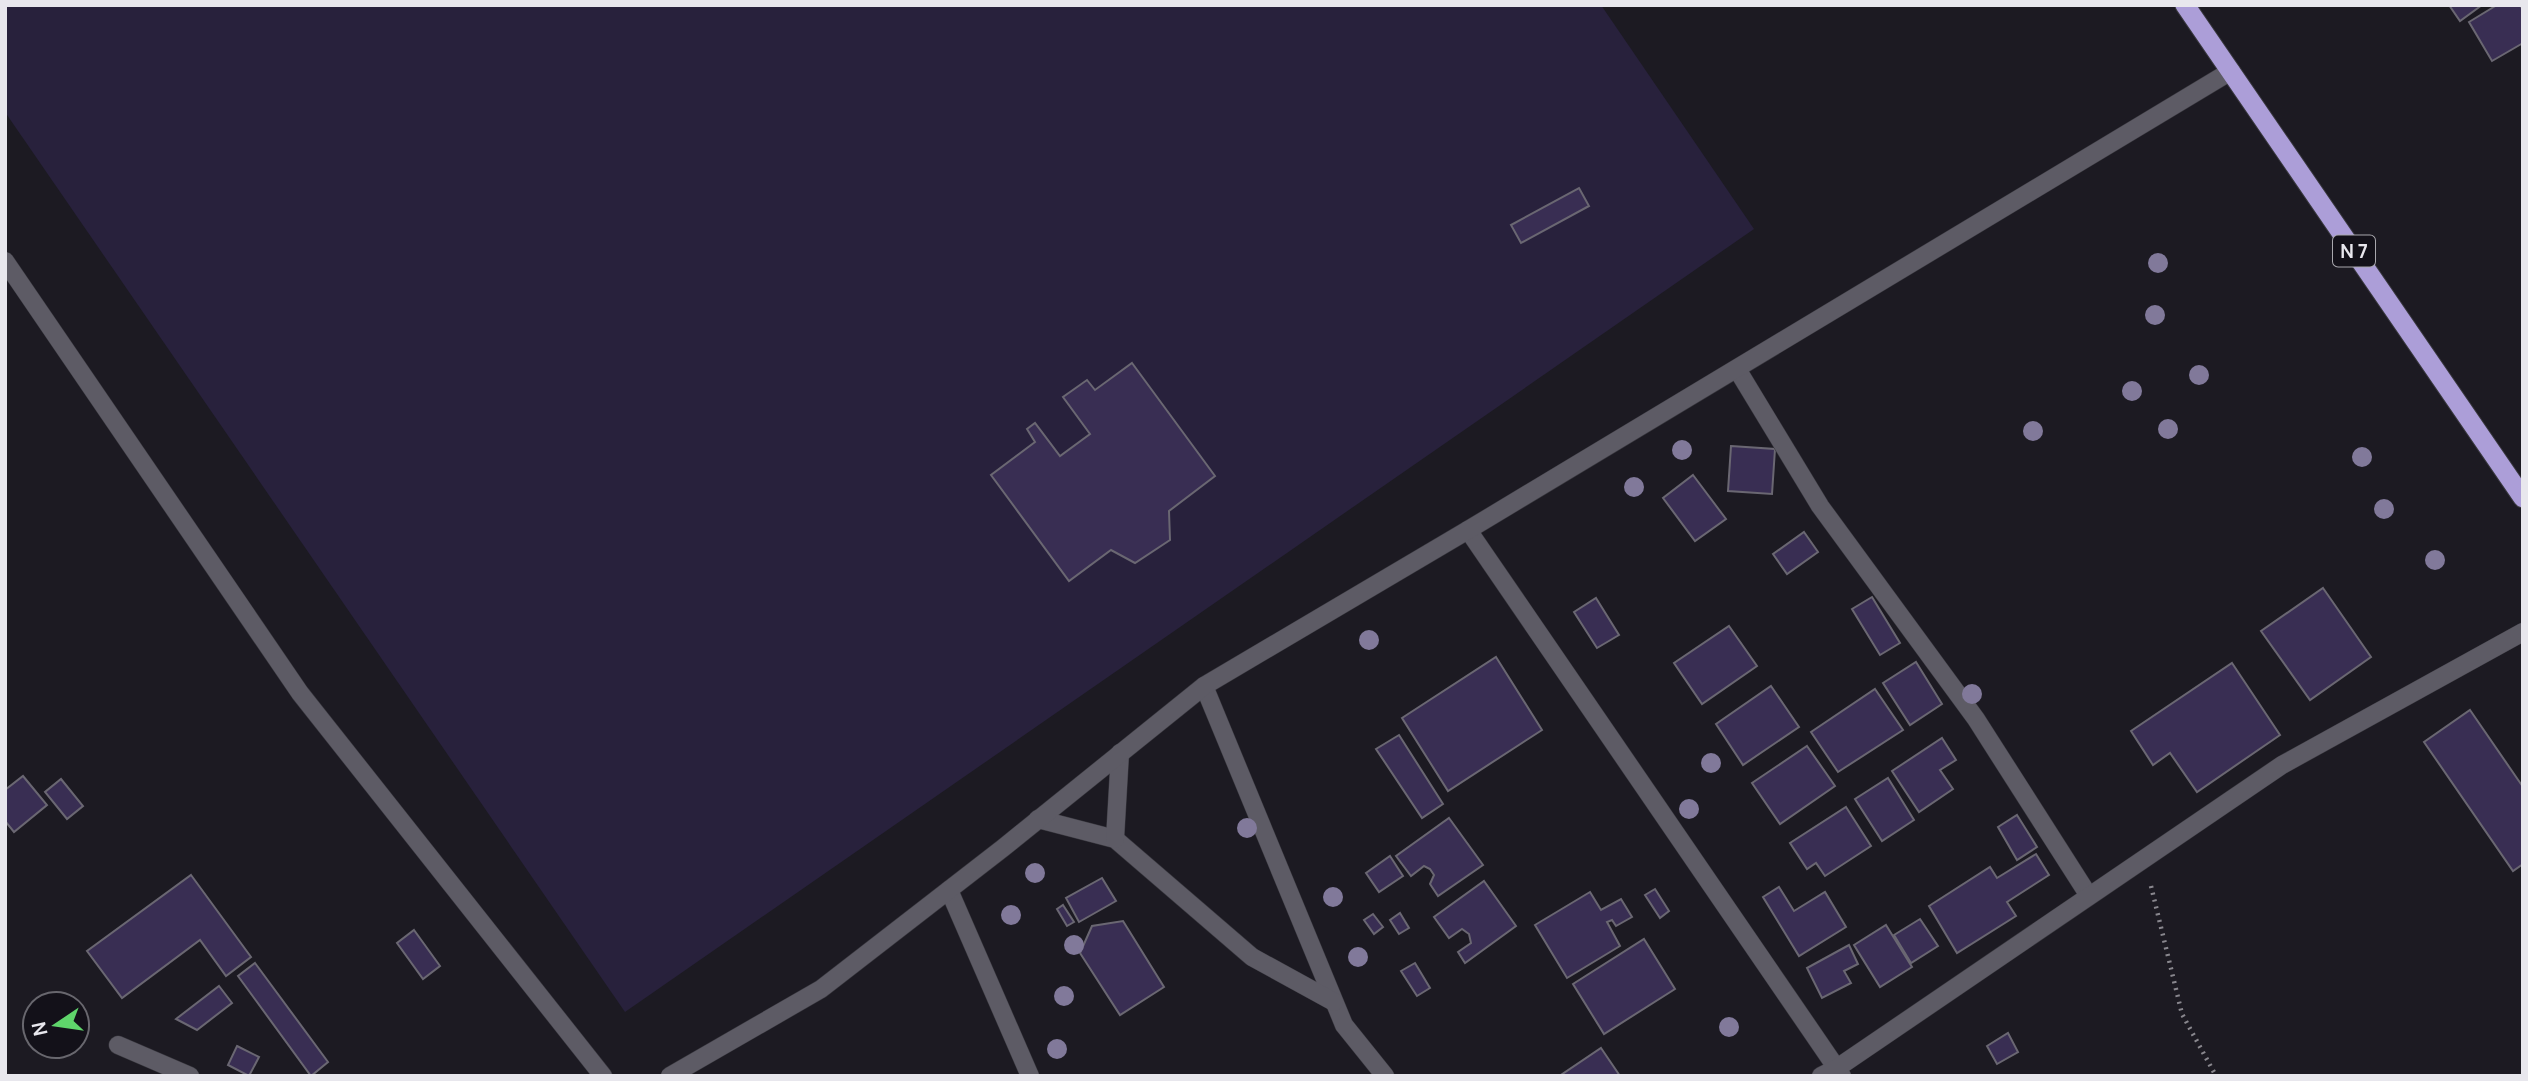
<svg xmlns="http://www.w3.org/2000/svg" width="2528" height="1081" font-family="Manrope,sans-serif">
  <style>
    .green { fill: #28213c }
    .building { fill: #392e53; stroke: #6a6772; stroke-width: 2 }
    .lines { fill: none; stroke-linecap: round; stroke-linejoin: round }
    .minor-casing { stroke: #38373e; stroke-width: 19 }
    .trunk-casing { stroke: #38373e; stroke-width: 21 }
    .path { stroke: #89878e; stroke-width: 4.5; stroke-dasharray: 2 5; stroke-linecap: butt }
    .minor { stroke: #5d5b65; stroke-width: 18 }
    .trunk { stroke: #ac9ed8; stroke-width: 19 }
    .tree { fill: #81799a }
    .labels { text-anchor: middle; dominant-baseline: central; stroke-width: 6; stroke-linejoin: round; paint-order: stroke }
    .shield { fill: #131119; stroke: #a8a7ad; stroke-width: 2 }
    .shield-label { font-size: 19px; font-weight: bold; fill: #e8e7ed }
  </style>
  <rect width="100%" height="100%" fill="#1c1a22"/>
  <!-- green -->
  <polygon class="green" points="5,5 1601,5 1754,229 625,1012 5,112"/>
  <!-- building -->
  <g class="building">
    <polygon points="2449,5 2482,5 2460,21"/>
    <polygon points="2497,5 2520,5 2523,10 2523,43 2492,61 2469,22"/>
    <polygon points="1579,188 1589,206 1521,243 1511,225"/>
    <polygon points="1132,363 1215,476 1169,511 1170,540 1135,563 1111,550 1069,581 991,475 1035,442 1027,429 1035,423 1060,456 1090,434 1063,397 1087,380 1095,390"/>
    <polygon points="1731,446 1775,449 1772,494 1728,491"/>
    <polygon points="1693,475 1726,519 1695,541 1663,498"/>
    <polygon points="1804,532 1818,552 1787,574 1773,554"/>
    <polygon points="2323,588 2371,657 2310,700 2261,631"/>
    <polygon points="1872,597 1900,643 1880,655 1852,609"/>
    <polygon points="1596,598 1619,635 1597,648 1574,612"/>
    <polygon points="1729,626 1757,666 1702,704 1674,663"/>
    <polygon points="1496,657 1542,730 1448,791 1402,718"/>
    <polygon points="1916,662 1942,704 1910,725 1883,683"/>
    <polygon points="2232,663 2280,735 2197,792 2170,753 2153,765 2131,731"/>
    <polygon points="1771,686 1799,727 1743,765 1716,724"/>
    <polygon points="1875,689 1903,730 1838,772 1811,732"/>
    <polygon points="2470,710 2523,787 2523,864 2513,871 2424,742"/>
    <polygon points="1399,735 1443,804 1422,818 1376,749"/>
    <polygon points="1942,738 1956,760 1940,770 1953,789 1919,812 1892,771"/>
    <polygon points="1807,746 1835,786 1780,824 1752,783"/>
    <polygon points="23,776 47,805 14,832 5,821 5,790"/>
    <polygon points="1888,778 1914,820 1882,841 1855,799"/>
    <polygon points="61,779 83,806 67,819 45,792"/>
    <polygon points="1846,807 1871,846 1825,876 1816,863 1807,869 1790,843"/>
    <polygon points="2017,815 2037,847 2017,860 1998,827"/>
    <polygon points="1449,818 1483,865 1438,896 1430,884 1434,875 1430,869 1424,866 1411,876 1396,856"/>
    <polygon points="2036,854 2049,875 2007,902 2016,916 1957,953 1929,906 1990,867 1997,878"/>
    <polygon points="1390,856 1403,876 1379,892 1366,873"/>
    <polygon points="191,875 251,957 226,976 200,940 122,998 87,951"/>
    <polygon points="1102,878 1116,901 1079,922 1066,898"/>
    <polygon points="1484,881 1516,926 1465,963 1458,952 1471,943 1469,934 1462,929 1449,938 1434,917"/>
    <polygon points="1779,887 1794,911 1825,892 1846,927 1799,956 1763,897"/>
    <polygon points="1655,889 1669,911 1660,918 1645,895"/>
    <polygon points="1590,892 1601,910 1621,899 1632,917 1616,926 1612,920 1607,922 1620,946 1567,978 1535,925"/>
    <polygon points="1063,905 1074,922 1067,926 1057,909"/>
    <polygon points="1400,913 1409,928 1399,934 1390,920"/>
    <polygon points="1373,914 1383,927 1374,934 1364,920"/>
    <polygon points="1920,919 1938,946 1911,963 1894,935"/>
    <polygon points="1123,921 1164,987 1120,1015 1080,953 1092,926"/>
    <polygon points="1886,925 1912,967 1880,987 1854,945"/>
    <polygon points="414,930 440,966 423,979 397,943"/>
    <polygon points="1644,939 1675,989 1604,1034 1573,984"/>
    <polygon points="1849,945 1858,964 1844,971 1851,983 1822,998 1807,968"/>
    <polygon points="255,963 328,1062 311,1076 238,976"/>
    <polygon points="1415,963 1430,988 1417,996 1401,971"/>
    <polygon points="219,986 232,1003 197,1030 176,1019"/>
    <polygon points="2008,1033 2018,1052 1997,1064 1987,1046"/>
    <polygon points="237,1046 259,1057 249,1076 228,1065"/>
    <polygon points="1601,1048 1620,1076 1562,1076 1561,1075"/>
  </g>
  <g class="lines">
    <defs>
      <g id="minor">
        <polyline points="5,261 300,693 603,1076"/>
        <polyline points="1737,369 1820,506 1976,719 2089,896"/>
        <polyline points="1468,530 1842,1076"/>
        <polyline points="1204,686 1344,1025 1385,1076"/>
        <polyline points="1038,819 1115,839 1252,957 1334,1002"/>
        <polyline points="1115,839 1120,753"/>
        <polyline points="949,890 1030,1076"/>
        <polyline points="118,1045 190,1076"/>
        <polyline points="670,1076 821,989 1003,848 1204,686 1468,530 2231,71"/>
        <polyline points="1821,1076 1837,1068 2282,765 2523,632"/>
      </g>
      <polyline id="trunk" points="2185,5 2523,498"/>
    </defs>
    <!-- minor casing -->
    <use href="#minor" class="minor-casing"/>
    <!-- trunk casing -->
    <use href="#trunk" class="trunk-casing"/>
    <!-- path -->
    <polyline class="path" points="2151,886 2182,1014 2216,1076"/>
    <!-- minor -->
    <use href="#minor" class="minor"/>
    <!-- trunk -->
    <use href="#trunk" class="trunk"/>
  </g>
  <!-- trees -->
  <g class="tree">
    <circle cx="2158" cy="263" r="10"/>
    <circle cx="2155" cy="315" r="10"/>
    <circle cx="2199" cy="375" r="10"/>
    <circle cx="2132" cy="391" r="10"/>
    <circle cx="2168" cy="429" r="10"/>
    <circle cx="2033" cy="431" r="10"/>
    <circle cx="1682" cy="450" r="10"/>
    <circle cx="2362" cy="457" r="10"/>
    <circle cx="1634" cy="487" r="10"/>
    <circle cx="2384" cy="509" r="10"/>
    <circle cx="2435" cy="560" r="10"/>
    <circle cx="1369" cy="640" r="10"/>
    <circle cx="1972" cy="694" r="10"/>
    <circle cx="1711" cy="763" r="10"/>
    <circle cx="1689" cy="809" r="10"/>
    <circle cx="1247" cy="828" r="10"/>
    <circle cx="1035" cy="873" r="10"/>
    <circle cx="1333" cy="897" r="10"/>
    <circle cx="1011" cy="915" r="10"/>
    <circle cx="1074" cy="945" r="10"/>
    <circle cx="1358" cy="957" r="10"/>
    <circle cx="1064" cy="996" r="10"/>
    <circle cx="1729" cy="1027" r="10"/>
    <circle cx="1057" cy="1049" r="10"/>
  </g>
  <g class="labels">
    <!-- shield labels -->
    <rect class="shield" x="2333" y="235.5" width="42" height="31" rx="5"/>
    <g class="shield-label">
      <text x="2354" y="251">N 7</text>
    </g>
  </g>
  <!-- border -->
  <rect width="2528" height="1081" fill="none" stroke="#e8e7ed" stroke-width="14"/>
  <!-- north arrow -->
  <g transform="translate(56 1025) rotate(257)"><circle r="33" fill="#131119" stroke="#68676e" stroke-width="2"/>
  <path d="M0-5L12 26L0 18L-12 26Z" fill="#5fd56b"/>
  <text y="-10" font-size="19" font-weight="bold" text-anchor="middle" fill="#e8e7ed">N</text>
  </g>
</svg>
